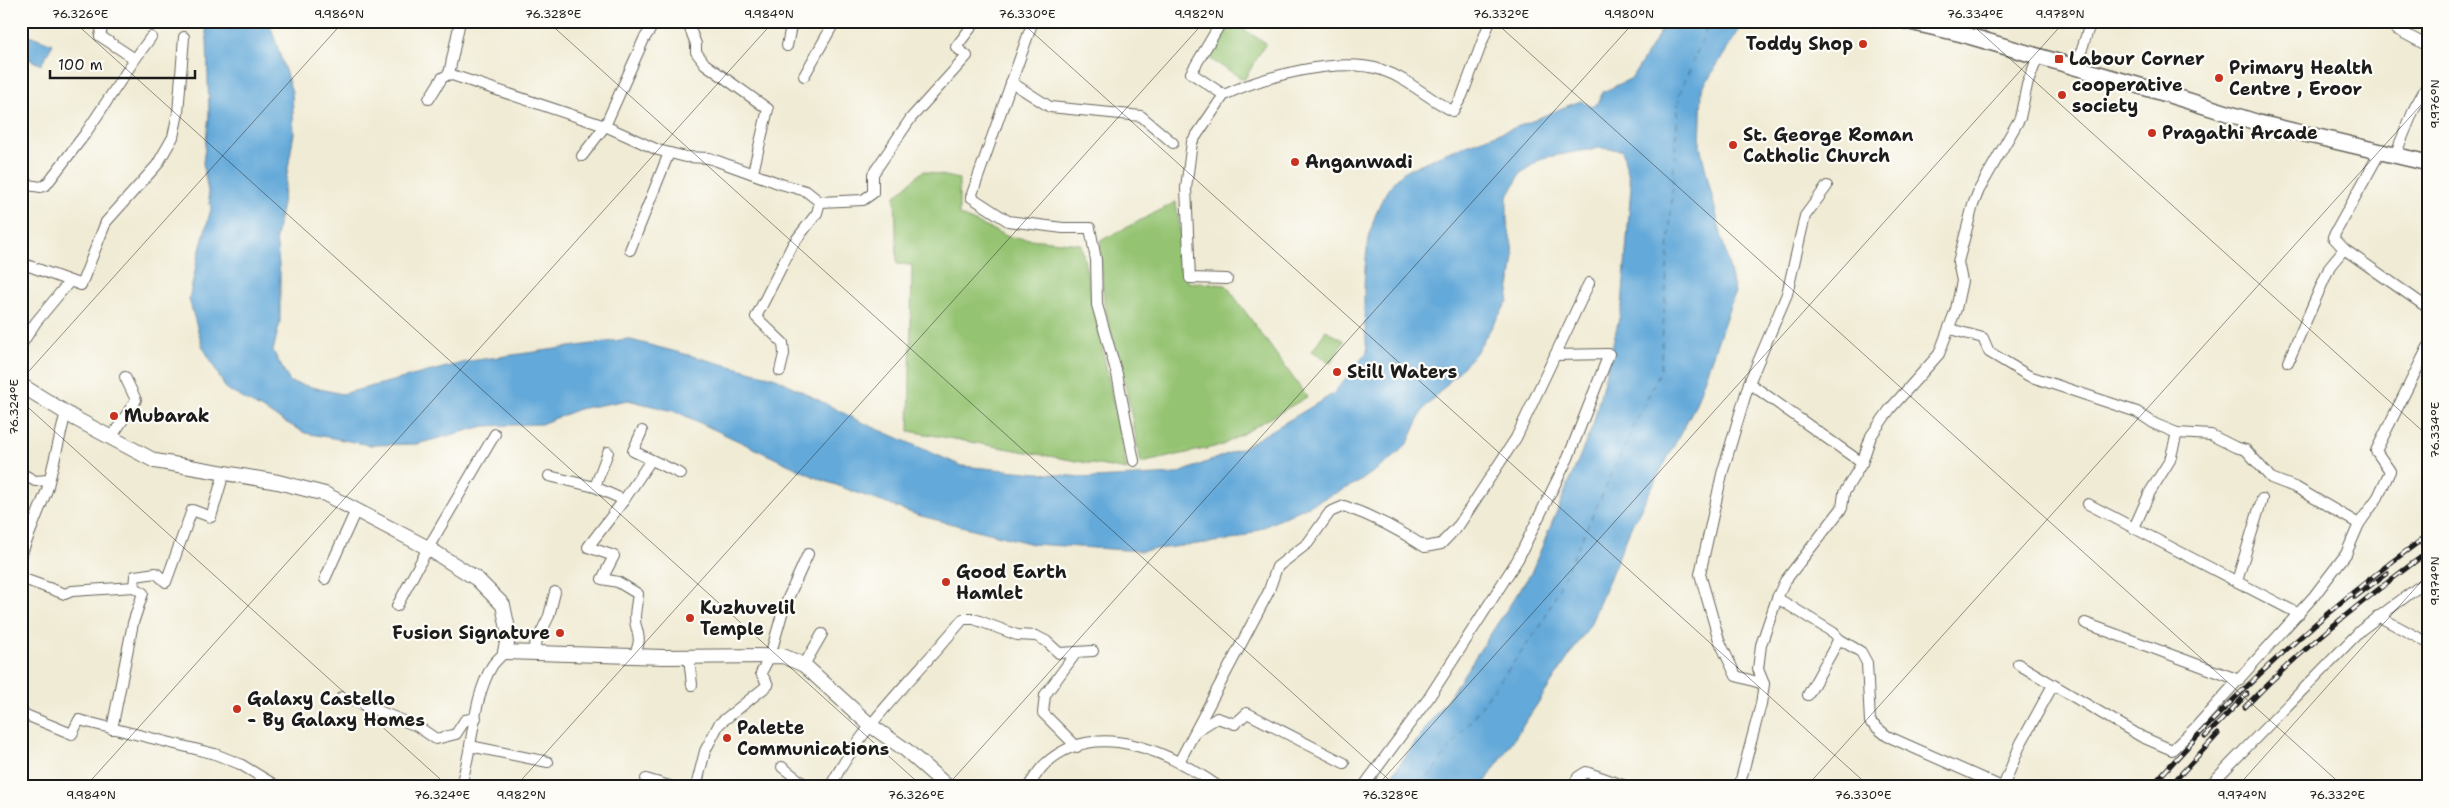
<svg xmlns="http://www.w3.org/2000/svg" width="2449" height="808" font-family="'Shantell Sans',sans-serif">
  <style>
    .green { fill: #94c371; stroke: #587046 }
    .water { fill: #63a9d9; stroke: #40627a }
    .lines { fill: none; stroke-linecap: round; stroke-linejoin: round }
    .ferry { stroke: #3c5b71; stroke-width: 1; stroke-dasharray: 6 5; stroke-linecap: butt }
    .minor-casing { stroke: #66645c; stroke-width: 12 }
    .tertiary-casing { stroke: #66645c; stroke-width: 16 }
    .secondary-casing { stroke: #66645c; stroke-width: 18 }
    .minor { stroke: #fff; stroke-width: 10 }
    .tertiary { stroke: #fff; stroke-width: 14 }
    .secondary { stroke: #fff; stroke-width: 15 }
    .rail-casing { stroke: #1c1c1c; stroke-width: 5 }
    .rail { stroke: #fdfcf7; stroke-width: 3; stroke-dasharray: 9; stroke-linecap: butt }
    .ticks { fill: none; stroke: #1c1c1c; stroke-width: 1; stroke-opacity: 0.45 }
    .poi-dot { fill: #c8321e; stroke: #fdfcf7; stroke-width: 2 }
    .labels { text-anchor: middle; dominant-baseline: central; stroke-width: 4.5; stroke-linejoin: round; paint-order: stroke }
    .poi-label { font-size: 18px; font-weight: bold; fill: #1c1c1c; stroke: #fdfcf7; text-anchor: start }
    .neatline { fill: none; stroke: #1c1c1c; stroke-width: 2 }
    .ticks-label { font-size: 12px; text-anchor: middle; fill: #1c1c1c }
  </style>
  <rect width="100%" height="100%" fill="#fdfcf7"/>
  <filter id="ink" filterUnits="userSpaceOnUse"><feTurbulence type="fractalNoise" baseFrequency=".02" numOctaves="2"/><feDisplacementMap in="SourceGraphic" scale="10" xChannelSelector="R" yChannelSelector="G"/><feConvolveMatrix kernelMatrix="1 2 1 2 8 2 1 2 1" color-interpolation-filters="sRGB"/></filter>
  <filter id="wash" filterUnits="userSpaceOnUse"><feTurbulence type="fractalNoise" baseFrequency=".0096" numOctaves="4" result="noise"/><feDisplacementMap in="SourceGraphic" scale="20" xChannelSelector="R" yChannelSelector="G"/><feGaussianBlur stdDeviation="1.12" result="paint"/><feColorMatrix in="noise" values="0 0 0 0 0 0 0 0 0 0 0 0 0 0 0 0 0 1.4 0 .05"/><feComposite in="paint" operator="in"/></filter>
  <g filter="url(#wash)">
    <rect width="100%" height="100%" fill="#f0ebd4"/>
    <!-- green -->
    <g class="green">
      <polygon points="1229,21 1266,43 1244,80 1207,57"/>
      <polygon points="923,171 959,179 959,215 1009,237 1081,244 1127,470 909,431 912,265 897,264 895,196"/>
      <polygon points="1176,202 1187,282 1226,285 1307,397 1223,445 1141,463 1124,379 1104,305 1100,241"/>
      <polygon points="1326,330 1344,341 1331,363 1312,351"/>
    </g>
    <!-- water -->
    <g class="water">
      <path d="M204,21H269L292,92L294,133L276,238L280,274V322L273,351L290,382L342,394L470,361L627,339L776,378L857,420L962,466L1093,478L1177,474L1242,448L1333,394L1367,352C1362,298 1358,214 1401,174C1407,169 1418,166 1425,162C1458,147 1491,136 1525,124C1544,116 1562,107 1581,101L1592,107L1597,104L1603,92L1632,78L1667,21H1745L1702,89L1700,146L1735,292L1695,406L1631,527L1590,625L1482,787H1383L1450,695L1531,573L1593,425L1622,306L1631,186L1622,150L1598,148L1542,158L1521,173L1507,198V221L1514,256L1508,301L1475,354L1423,410L1408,443L1393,458L1359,482L1238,539L1141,551L1033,544L917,515L817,478L677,412L628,400L579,409L541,424L484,426L417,444L370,445L305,433L226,389L202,345L189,299L197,261L211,209L203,163L209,116L207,39Z"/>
      <polygon points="21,32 53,44 41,65 21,55"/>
    </g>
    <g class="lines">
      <!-- ferry -->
      <polyline class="ferry" points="1421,787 1542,624 1660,371 1679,95 1710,21"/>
    </g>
  </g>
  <g filter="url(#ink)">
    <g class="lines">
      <defs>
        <g id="minor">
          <polyline points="656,21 644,39 605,126 658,150 686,157 709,158 781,184 806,191 820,202 817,213 793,244 756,317 783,343 784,354 780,371"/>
          <polyline points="687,21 696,44 696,52 705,64 768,109 753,172"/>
          <polyline points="1033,21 971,197 1008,221 1063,228 1090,228 1096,260 1097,305 1117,374 1134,461"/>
          <path d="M1222,21L1191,73L1224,95C1265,76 1339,56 1382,70C1409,79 1428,99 1453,111L1462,96L1490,21"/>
          <polyline points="2396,29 2428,46"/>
          <polyline points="787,46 792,21"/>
          <polyline points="135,59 151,37"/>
          <polyline points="2076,67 2091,21"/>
          <polyline points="449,74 460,21"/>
          <polyline points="804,76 835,21"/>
          <polyline points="1011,82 1050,107 1141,116 1173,143"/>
          <polyline points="1224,95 1192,142 1186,188 1190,278 1227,279"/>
          <polyline points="429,99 442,78 449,74 605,126 582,156"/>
          <polyline points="2380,152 2333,237 2344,249 2428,308"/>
          <polyline points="2395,155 2415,107 2428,84"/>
          <polyline points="21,184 41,187 46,185 85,134 135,59 100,36 104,21"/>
          <polyline points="820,202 863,200 873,193 873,174 911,118 967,56 956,47 976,21"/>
          <polyline points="630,250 669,153"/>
          <polyline points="21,263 81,285 106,222 157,165 173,137 178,113 184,37"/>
          <polyline points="1950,329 1983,338 1989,352 2029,376 2137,412 2155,424 2177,433 2211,435 2235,447 2246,450 2271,478 2297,488 2359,524"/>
          <polyline points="21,345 36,322 70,281"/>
          <polyline points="2288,362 2330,266 2344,249"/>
          <polyline points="1749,383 1862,463"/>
          <polyline points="642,431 633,451 681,474"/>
          <polyline points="2177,433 2170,460 2150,492 2134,528 2299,614"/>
          <polyline points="111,438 136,400 125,377"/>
          <path d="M608,452L595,487L624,500L588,547L614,556L602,579L618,582L638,594C637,603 633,618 636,626C640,639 640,643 634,656"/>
          <polyline points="21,473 35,481 49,480"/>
          <polyline points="549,476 595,487"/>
          <polyline points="624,500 651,460"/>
          <polyline points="2088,504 2134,528"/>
          <polyline points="21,555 47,490 66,412"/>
          <polyline points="21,578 65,594 72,591 134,587 143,593 133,623 112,729"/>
          <polyline points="325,579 356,510"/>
          <polyline points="2237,581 2262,499"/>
          <polyline points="134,587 135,576 156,573 166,582 192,510 211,517 224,473"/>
          <polyline points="1777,598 1834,633 1839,639 1808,695"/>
          <polyline points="397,606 428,548 495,434"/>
          <polyline points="2378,616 2428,643"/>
          <polyline points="2085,623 2239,680"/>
          <polyline points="1839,639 1861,652 1867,663 1870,722 1887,736 2002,787"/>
          <polyline points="531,653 549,616 555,592"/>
          <polyline points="1076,653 1045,695 1043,713 1077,747"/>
          <polyline points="689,657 692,685"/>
          <polyline points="2018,664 2142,737 2172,750 2194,729 2314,596 2346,554 2359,524 2378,497 2390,471 2376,451 2428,347"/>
          <polyline points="804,665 822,634"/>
          <polyline points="1764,684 1736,676 1719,640 1700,574 1722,474 1749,383 1787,294 1805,216 1827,186"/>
          <polyline points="342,697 417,726 436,739 456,734 465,720 476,718"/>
          <polyline points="21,713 72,734 79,720 215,754 240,764 278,787"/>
          <polyline points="1196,731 1217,718 1235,724 1247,713 1344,763"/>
          <polyline points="470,746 548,762"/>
          <path d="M1179,762L1268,593L1277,567L1308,543L1330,512L1344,506C1372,516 1401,531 1425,547L1441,544L1459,525L1516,438L1589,283"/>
          <polyline points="782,767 808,787"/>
          <polyline points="646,779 673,787"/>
          <path d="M460,787C474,749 471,702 492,666C495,661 501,656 505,652"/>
          <polyline points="696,787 705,751 719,724 768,685 761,673 770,656 784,607 808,554"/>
          <path d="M830,787C863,723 918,674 963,619H974L1017,635L1036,636L1046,641L1059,653L1093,651"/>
          <path d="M1028,787C1033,780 1038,771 1044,765C1096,716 1171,753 1219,787"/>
          <polyline points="1363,787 1428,699 1518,559 1568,458 1609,354 1555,355"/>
          <polyline points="1572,787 1578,777 1586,772 1628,787"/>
          <polyline points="1739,787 1761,704 1764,684 1758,669 1761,645 1777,598 1785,581 1842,508 1844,493 1862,463 1871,436 1890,409 1939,354 1956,309 1962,281 1958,262 1973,205 1979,190 2020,118 2027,85 2038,56"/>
          <polyline points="2003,787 2021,743 2053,685"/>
          <polyline points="2208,787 2361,630 2428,580"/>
        </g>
        <polyline id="tertiary" points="21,385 76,419 155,461 278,482 325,494 428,548 477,579 503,605 509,634 505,652 664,657 783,656 804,665 870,725 906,750 948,787"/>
        <polyline id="secondary" points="1906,21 1962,34 2157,91 2259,123 2428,163"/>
      </defs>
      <!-- minor casing -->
      <use href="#minor" class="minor-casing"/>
      <!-- tertiary casing -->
      <use href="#tertiary" class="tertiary-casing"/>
      <!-- secondary casing -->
      <use href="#secondary" class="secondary-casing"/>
      <!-- minor -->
      <use href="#minor" class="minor"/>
      <!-- tertiary -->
      <use href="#tertiary" class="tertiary"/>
      <!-- secondary -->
      <use href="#secondary" class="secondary"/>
      <defs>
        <g id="rail">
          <polyline points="2355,597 2387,573"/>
          <path d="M2245,707C2301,649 2363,600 2428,552"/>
          <polyline points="2205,737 2247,694"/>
          <path d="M2151,787C2235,691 2324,610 2428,535"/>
          <polyline points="2169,787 2218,734"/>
        </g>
      </defs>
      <!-- rail casing -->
      <use href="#rail" class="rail-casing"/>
      <!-- rail -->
      <use href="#rail" class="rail"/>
    </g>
  </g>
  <!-- ticks -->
  <path class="ticks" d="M73,21L923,787M547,21L1397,787M1020,21L1870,787M1494,21L2344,787M1968,21L2428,436M21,380L344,21M21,401L449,787M85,787L774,21M515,787L1205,21M946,787L1635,21M1376,787L2065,21M1806,787L2428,97M2237,787L2428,574"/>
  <!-- markers -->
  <g class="poi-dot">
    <circle cx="1863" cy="44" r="5"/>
    <rect x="2054" y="54" width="10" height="10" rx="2.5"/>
    <circle cx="2219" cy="78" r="5"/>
    <circle cx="2062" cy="95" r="5"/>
    <circle cx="2152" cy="133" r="5"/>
    <circle cx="1733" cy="145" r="5"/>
    <circle cx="1295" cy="162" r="5"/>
    <circle cx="1337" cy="372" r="5"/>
    <circle cx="114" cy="416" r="5"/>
    <circle cx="946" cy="582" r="5"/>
    <circle cx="690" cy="618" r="5"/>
    <circle cx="560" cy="633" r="5"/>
    <circle cx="237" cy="709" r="5"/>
    <circle cx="727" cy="738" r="5"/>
  </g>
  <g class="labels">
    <!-- poi labels -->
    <g class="poi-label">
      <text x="1853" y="44" text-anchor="end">Toddy Shop</text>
      <text x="2069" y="59">Labour Corner</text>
      <text x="2229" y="68">Primary Health<tspan x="2229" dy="21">Centre , Eroor</tspan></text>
      <text x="2072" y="85">cooperative<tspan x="2072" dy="21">society</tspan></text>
      <text x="2162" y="133">Pragathi Arcade</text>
      <text x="1743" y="135">St. George Roman<tspan x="1743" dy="21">Catholic Church</tspan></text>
      <text x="1305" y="162">Anganwadi</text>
      <text x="1347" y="372">Still Waters</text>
      <text x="124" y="416">Mubarak</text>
      <text x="956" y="572">Good Earth<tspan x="956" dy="21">Hamlet</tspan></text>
      <text x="700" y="608">Kuzhuvelil<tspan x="700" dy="21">Temple</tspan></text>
      <text x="550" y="633" text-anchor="end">Fusion Signature</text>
      <text x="247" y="699">Galaxy Castello<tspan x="247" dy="21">- By Galaxy Homes</tspan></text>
      <text x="737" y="728">Palette<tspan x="737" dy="21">Communications</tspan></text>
    </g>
  </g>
  <!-- margin -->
  <rect width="2449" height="808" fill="none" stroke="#fdfcf7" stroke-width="55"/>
  <!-- scale -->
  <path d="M50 70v8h145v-8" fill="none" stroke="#1c1c1c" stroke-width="2.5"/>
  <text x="58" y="70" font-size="15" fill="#1c1c1c" stroke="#fdfcf7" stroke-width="4" paint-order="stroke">100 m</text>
  <rect x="28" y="28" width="2394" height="752" class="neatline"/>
  <g class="ticks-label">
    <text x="80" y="18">76.326°E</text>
    <text x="339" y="18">9.986°N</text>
    <text x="553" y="18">76.328°E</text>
    <text x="769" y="18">9.984°N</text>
    <text x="1027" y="18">76.330°E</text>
    <text x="1199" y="18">9.982°N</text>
    <text x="1501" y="18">76.332°E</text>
    <text x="1629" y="18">9.980°N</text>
    <text x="1975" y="18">76.334°E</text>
    <text x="2060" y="18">9.978°N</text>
    <text transform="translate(2435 104) rotate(-90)" y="4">9.976°N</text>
    <text transform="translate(14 407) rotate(-90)" y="4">76.324°E</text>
    <text transform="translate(2435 430) rotate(-90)" y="4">76.334°E</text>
    <text transform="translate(2435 581) rotate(-90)" y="4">9.974°N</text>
    <text x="91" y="799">9.984°N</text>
    <text x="442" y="799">76.324°E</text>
    <text x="521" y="799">9.982°N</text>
    <text x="916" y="799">76.326°E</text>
    <text x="1390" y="799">76.328°E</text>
    <text x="1863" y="799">76.330°E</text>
    <text x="2242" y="799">9.974°N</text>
    <text x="2337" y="799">76.332°E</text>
  </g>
</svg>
